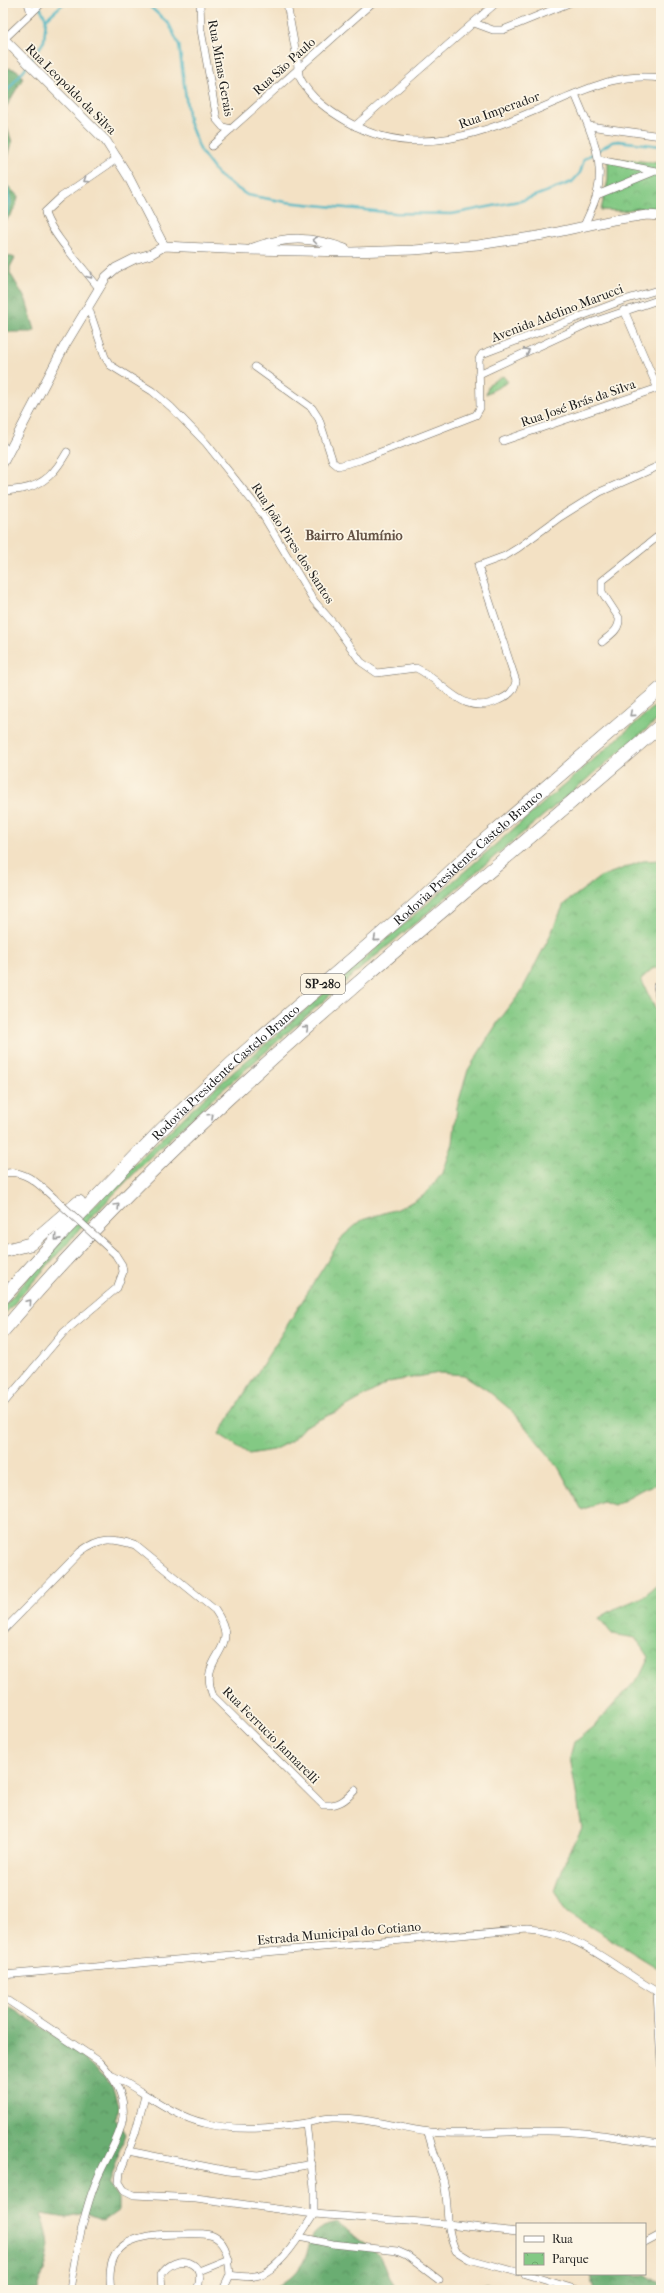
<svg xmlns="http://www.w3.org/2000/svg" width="664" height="2293" font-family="'IM FELL French Canon',serif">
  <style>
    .grass { fill: url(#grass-tufts); stroke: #507250 }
    .forest { fill: url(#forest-crowns); stroke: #436447 }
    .park { fill: url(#park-crowns); stroke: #507250 }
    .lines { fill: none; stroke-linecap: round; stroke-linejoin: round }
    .stream { stroke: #48b5c3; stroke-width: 2.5 }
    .minor-casing { stroke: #676157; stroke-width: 8 }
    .tertiary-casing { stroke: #676157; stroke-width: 10 }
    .motorway-casing { stroke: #676157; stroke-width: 14 }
    .minor { stroke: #fff; stroke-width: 7 }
    .tertiary { stroke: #fff; stroke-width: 9 }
    .motorway { stroke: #fff; stroke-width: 13 }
    .minor-bridge-casing { stroke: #676157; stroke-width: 8; stroke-linecap: butt }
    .minor-bridge { stroke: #fff; stroke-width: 7 }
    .oneway { stroke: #999 }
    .labels { text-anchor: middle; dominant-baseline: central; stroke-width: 3.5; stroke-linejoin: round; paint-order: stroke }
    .shield { fill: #fcf5e5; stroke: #5f5d58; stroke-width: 1 }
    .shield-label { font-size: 12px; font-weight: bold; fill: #1c1c1c }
    .street-label { font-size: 13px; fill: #1c1c1c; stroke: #fcf5e5 }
    .neighbourhood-label { font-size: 14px; font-weight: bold; fill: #645245; stroke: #fcf5e5 }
  </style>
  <defs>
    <pattern id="grass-tufts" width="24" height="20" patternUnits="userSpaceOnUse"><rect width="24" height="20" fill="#83c984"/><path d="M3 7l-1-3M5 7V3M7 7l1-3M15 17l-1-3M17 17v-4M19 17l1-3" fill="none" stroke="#71ac71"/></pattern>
    <pattern id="forest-crowns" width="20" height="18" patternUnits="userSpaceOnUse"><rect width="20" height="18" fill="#6aad72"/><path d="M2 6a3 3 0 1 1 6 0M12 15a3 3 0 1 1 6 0" fill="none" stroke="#568c5d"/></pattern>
    <pattern id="park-crowns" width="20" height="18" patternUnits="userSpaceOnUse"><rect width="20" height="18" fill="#83c984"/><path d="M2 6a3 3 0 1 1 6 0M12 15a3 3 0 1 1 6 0" fill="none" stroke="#71ac71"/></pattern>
  </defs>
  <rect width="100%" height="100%" fill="#fcf5e5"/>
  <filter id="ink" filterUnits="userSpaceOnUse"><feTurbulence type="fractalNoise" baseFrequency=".025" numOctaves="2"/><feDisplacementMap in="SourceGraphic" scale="8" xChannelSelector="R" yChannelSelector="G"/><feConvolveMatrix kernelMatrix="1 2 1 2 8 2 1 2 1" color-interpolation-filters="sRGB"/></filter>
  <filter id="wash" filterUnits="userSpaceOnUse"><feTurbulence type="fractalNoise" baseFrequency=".012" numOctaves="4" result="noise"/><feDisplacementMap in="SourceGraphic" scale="16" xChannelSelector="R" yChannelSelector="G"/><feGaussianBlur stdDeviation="0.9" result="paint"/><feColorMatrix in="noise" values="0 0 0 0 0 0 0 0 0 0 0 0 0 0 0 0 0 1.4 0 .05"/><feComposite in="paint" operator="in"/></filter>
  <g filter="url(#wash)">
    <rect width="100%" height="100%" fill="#f3e1c4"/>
    <!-- grass -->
    <polygon class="grass" points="661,701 661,717 352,976 220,1092 149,1158 79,1230 3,1316 3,1307 74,1226 146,1153 215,1088"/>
    <!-- forest -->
    <g class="forest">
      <polygon points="9,68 17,70 23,78 5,109 6,125 12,142 3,177 3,73"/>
      <path d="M3,186L9,187L18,196C17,207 11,216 3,223Z"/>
      <polygon points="3,254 15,258 10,267 10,273 26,300 35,330 32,332 3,332"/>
      <path d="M3,2003L66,2042L103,2076L112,2086L118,2106L116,2119L125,2135L109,2185L119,2198V2210L104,2221L86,2214L66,2218L41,2214C55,2250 48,2255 38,2290H3Z"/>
      <path d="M337,2223C351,2234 371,2244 381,2259C387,2269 387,2279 397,2290H274C283,2282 293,2278 300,2267C316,2244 301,2232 337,2223Z"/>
      <polygon points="590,2274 645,2274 661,2284 661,2290 594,2290"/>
      <polygon points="486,2283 504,2290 465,2290"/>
    </g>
    <!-- park -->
    <g class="park">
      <polygon points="608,158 661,163 661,212 639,208 623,211 601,210 608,180"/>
      <polygon points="503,376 508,382 486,394 489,384"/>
      <polygon points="661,860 661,967 652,969 641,979 661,1021 661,1483 643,1489 614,1505 602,1501 582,1510 557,1465 511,1410 487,1390 464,1375 439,1373 389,1382 340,1410 305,1426 291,1441 273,1450 249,1454 219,1434 343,1236 362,1220 400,1208 423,1196 443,1173 453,1143 457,1107 468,1070 498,1022 521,992 548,940 564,904 600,877 643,861"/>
      <polygon points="661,1582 661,1970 568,1913 555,1890 566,1859 582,1828 570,1757 574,1742 595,1725 640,1676 649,1657 636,1638 612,1634 599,1618 616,1608 641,1598"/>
    </g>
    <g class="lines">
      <!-- stream -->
      <g class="stream">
        <polyline points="146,3 169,24 179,45 189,122 201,152 219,176 247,195 286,202 395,213 452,214 524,200 572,182 580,173 584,159 612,142 618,141 661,146"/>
        <polyline points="40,7 46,19"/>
        <polyline points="30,62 44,41 46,19 64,3"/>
        <polyline points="3,96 27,66"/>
        <polyline points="3,168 10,203 3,223"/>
      </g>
    </g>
  </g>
  <g filter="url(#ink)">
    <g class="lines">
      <defs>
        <g id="minor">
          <polyline points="28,3 31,13"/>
          <polyline points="200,3 201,30 217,120 223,127 231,129"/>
          <path d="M287,3C290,22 294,41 297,60C298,65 298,73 300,78C310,98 329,111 348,122C420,164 494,128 562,99C596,85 623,73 661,78"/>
          <polyline points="474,23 493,30 503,30 569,3"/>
          <polyline points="4,39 42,3"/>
          <path d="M575,94C588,126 606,159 597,194C594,205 588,216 584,226"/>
          <polyline points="355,126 496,3"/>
          <polyline points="589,126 661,136"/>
          <polyline points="212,146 372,3"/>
          <polyline points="599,160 661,172"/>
          <polyline points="597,195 653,172"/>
          <path d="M98,287C86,271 48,230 45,212L61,197L118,158"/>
          <path d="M88,306L105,357L110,365L152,391L171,407L206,443L261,512L314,601L334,624L361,662L377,673L416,668C446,682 461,718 499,700C508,696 514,692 516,681L478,566L505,556L518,548L560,517L600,492L661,465"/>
          <polyline points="624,310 658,389"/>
          <polyline points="255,367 312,408 319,419 333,462 338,466 360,460 476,415 480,408 479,359 482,354 621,301 661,289"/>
          <polyline points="479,374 587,324 661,299"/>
          <polyline points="503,441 661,387"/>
          <polyline points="3,445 7,454"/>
          <path d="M3,492C9,490 16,490 22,489C45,485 56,471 67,452"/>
          <path d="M602,642C610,635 620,630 619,618L602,592V581L661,534"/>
          <polyline points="657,986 661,1009"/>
          <path d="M3,1174C23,1167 41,1186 55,1199"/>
          <polyline points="3,1404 64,1332 117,1288 123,1272 122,1265 115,1254"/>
          <path d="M3,1631L80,1552C99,1537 112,1538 135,1545L215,1610C245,1653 196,1653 213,1696L323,1805C338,1806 345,1801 355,1790"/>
          <path d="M3,1975L528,1929C579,1931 618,1971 661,1994"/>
          <polyline points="657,1992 661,2064"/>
          <path d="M3,1997L100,2062C148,2114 110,2140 92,2192C81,2224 75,2257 70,2290"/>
          <path d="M113,2076C144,2091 170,2115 204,2123C238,2132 272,2128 306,2123C315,2121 324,2118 333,2118C366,2117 397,2128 429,2132C466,2136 503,2131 541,2131C581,2130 621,2138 661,2144"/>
          <polyline points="145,2096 135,2134 120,2172 119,2182 124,2190 134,2195 196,2198 314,2214 314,2188 306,2123"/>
          <path d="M428,2132C432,2149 438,2163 443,2179C450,2203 444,2228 456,2251L469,2259L517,2272"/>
          <polyline points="128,2151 228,2171 258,2174 312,2164"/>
          <polyline points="299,2237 333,2244 397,2251 406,2255 439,2280"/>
          <polyline points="645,2243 660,2235 661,2232"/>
          <polyline points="199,2271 229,2259"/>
          <polyline points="525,2274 578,2290"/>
          <path d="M111,2290C103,2238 141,2234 182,2234C192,2234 206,2232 215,2237C228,2244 229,2263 230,2275"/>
          <path d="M162,2290L161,2275C176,2251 209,2261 197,2290"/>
          <path d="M223,2290L230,2275C238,2276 247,2278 255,2276C279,2273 302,2232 314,2214L448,2224L517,2232"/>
        </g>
        <g id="tertiary">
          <polyline points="3,38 106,141 128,176 164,246"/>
          <path d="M253,248C287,236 311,236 345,249"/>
          <polyline points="3,463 65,345 106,277 116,268 134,259 151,254 164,246 246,250 352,252 414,250 478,245 544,235 613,220 647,215 661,216"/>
        </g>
        <g id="motorway">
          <polyline points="3,1251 30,1244 79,1202"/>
          <path id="s1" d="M3,1298L61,1234L162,1129L232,1063L416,904L481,843L661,688"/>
          <path d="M3,1331C196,1102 437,921 661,725"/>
        </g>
      </defs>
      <!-- minor casing -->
      <use href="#minor" class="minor-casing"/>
      <!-- tertiary casing -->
      <use href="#tertiary" class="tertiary-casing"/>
      <!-- motorway casing -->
      <use href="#motorway" class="motorway-casing"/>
      <!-- minor -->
      <use href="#minor" class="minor"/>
      <!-- tertiary -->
      <use href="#tertiary" class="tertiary"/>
      <!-- motorway -->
      <use href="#motorway" class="motorway"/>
      <defs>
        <polyline id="minor-bridge" points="55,1199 115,1254"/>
      </defs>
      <!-- minor-bridge casing -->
      <use href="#minor-bridge" class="minor-bridge-casing"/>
      <!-- minor-bridge -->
      <use href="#minor-bridge" class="minor-bridge"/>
    </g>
    <!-- one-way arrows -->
    <defs><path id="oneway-chevron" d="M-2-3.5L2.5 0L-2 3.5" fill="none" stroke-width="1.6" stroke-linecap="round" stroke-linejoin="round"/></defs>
    <g class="oneway">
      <use href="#oneway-chevron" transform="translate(86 180) rotate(146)"/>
      <use href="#oneway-chevron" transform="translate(315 240) rotate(-172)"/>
      <use href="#oneway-chevron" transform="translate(90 276) rotate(52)"/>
      <use href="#oneway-chevron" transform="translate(527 351) rotate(-25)"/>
      <use href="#oneway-chevron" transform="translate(632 714) rotate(139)"/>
      <use href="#oneway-chevron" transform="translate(376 939) rotate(139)"/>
      <use href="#oneway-chevron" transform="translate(306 1028) rotate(-42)"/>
      <use href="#oneway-chevron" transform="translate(211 1116) rotate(-43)"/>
      <use href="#oneway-chevron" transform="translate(117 1206) rotate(-46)"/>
      <use href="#oneway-chevron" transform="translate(57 1238) rotate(132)"/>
      <use href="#oneway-chevron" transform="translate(29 1302) rotate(-49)"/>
    </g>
  </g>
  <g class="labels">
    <!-- shield labels -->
    <rect class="shield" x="301" y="974" width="44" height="20" rx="3"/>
    <g class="shield-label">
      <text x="323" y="984">SP-280</text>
    </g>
    <!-- street labels -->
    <g class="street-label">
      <text transform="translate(284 66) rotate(-42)">Rua São Paulo</text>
      <text transform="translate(221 68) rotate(80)">Rua Minas Gerais</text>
      <text transform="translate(71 89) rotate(45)">Rua Leopoldo da Silva</text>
      <text transform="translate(499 110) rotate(-20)">Rua Imperador</text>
      <text transform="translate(557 313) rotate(-21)">Avenida Adelino Marucci</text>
      <text transform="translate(578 403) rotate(-19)">Rua José Brás da Silva</text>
      <text transform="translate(293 543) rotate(57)">Rua João Pires dos Santos</text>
      <text stroke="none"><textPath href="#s1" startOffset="641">Rodovia Presidente Castelo Branco</textPath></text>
      <text stroke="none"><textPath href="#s1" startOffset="317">Rodovia Presidente Castelo Branco</textPath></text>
      <text transform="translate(271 1735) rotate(45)">Rua Ferrucio Jannarelli</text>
      <text transform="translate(339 1933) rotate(-5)">Estrada Municipal do Cotiano</text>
    </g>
    <!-- neighbourhood labels -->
    <g class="neighbourhood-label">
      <text x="354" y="535">Bairro Alumínio</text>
    </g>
  </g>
  <!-- margin -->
  <rect width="664" height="2293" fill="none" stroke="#fcf5e5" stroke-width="16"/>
  <!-- legend -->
  <rect x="516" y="2223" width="130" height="52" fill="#fcf5e5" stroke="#a29e95"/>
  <rect x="524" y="2236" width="20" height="6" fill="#ffffff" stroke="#a29e95"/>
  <text x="552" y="2243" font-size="12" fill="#1c1c1c">Rua</text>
  <rect x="524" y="2253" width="20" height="12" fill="url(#park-crowns)" stroke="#a29e95"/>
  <text x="552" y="2263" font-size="12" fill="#1c1c1c">Parque</text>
</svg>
